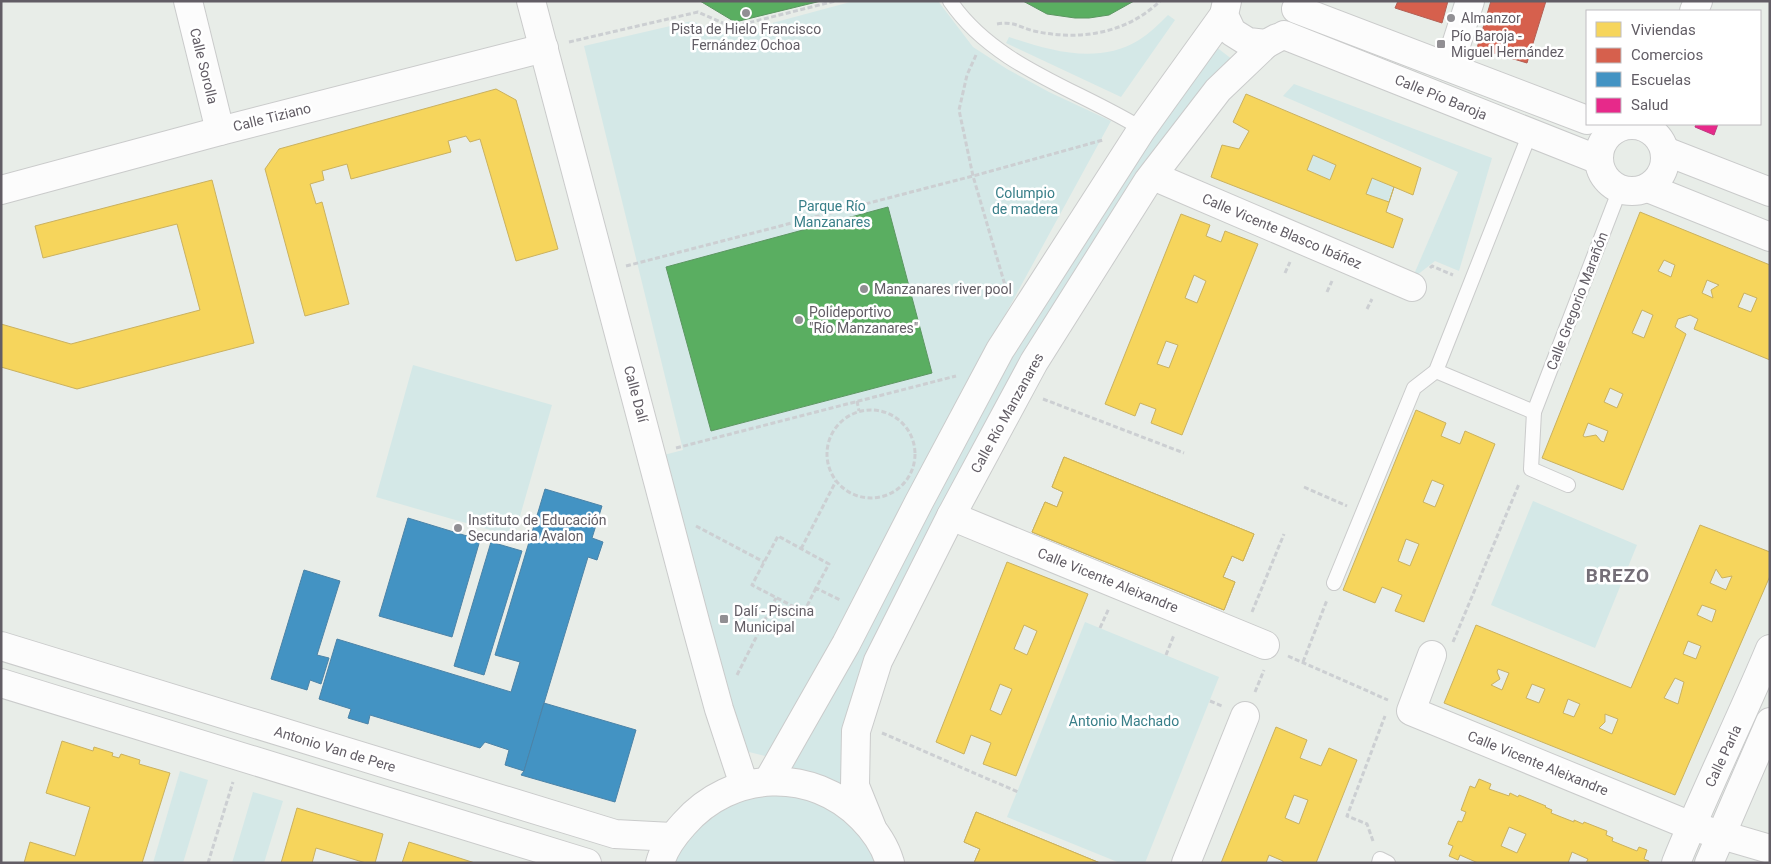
<svg xmlns="http://www.w3.org/2000/svg" width="1771" height="864" font-family="Roboto,sans-serif">
  <style>
    .green { fill: #d4e8e7 }
    .homes { fill: #f6d55c; stroke: #cab15f; fill-rule: evenodd }
    .shops { fill: #d6604d; stroke: #b35f54 }
    .schools { fill: #4393c3; stroke: #4c83a7 }
    .health { fill: #e7298a; stroke: #bf397f }
    .public { fill: #5aae61; stroke: #5c9662 }
    .lines { fill: none; stroke-linecap: round; stroke-linejoin: round }
    .lane-casing { stroke: #cacbcb; stroke-width: 16 }
    .street-casing { stroke: #cacbcb; stroke-width: 30 }
    .path { stroke: #cccfd2; stroke-width: 3; stroke-dasharray: 5 2.5; stroke-linecap: butt }
    .lane { stroke: #fcfcfc; stroke-width: 14 }
    .street { stroke: #fcfcfc; stroke-width: 28 }
    .poi-dot { fill: #918f93; stroke: #fff; stroke-width: 2 }
    .labels { text-anchor: middle; dominant-baseline: central; stroke-width: 5; stroke-linejoin: round; paint-order: stroke }
    .poi-label { font-size: 14px; fill: #625d65; stroke: #fff; text-anchor: start }
    .street-label { font-size: 14px; fill: #625d65; stroke: #fff }
    .park-label { font-size: 14px; fill: #397f89; stroke: #fff }
    .district-label { font-size: 19px; font-weight: bold; letter-spacing: 1px; fill: #746e77; stroke: #fff }
  </style>
  <rect width="100%" height="100%" fill="#e8ede8"/>
  <!-- green -->
  <g class="green">
    <polygon points="854,1 938,1 973,47 1007,69 1049,92 1111,121 970,379 773,758 741,750 656,457 683,450 584,46 692,21 728,35"/>
    <path d="M1168,15L1175,20L1121,97L1006,43L1009,37C1051,51 1098,65 1139,40C1150,33 1159,24 1168,15Z"/>
    <polygon points="1211,43 1233,60 937,532 847,787 784,770 992,373"/>
    <polygon points="1294,84 1492,158 1459,271 1435,261 1412,279 1458,172 1283,96"/>
    <polygon points="1313,155 1336,165 1330,180 1307,170"/>
    <polygon points="1372,178 1394,187 1389,202 1366,194"/>
    <polygon points="413,365 552,405 514,537 376,497"/>
    <polygon points="1533,501 1637,545 1595,648 1491,605"/>
    <polygon points="1085,622 1219,677 1145,863 1120,863 1007,817"/>
    <polygon points="180,771 208,780 183,863 153,863"/>
    <polygon points="253,792 283,801 264,863 232,863"/>
    <polygon points="756,794 792,794 826,805 855,827 875,857 877,863 673,863 694,829 722,806"/>
  </g>
  <!-- homes -->
  <g class="homes">
    <polygon points="496,89 516,100 558,249 516,261 480,139 470,142 466,136 448,141 451,152 351,179 347,164 322,171 324,180 310,184 316,204 322,202 349,304 305,316 265,169 279,149"/>
    <path d="M1246,94L1421,168L1413,195L1394,187L1386,212L1403,219L1393,248L1211,177L1222,145L1239,149L1249,131L1233,122ZM1313,155L1336,165L1330,180L1307,170ZM1372,178L1394,187L1389,202L1366,194Z"/>
    <polygon points="212,180 254,343 77,389 1,367 1,324 71,344 200,310 177,224 43,258 35,226"/>
    <path d="M1640,212L1770,265V360L1694,329L1698,319L1690,315L1678,319L1675,327L1686,334L1623,490L1542,458ZM1664,260L1675,265L1671,277L1658,271ZM1707,280L1719,285L1711,290L1713,298L1702,293ZM1744,293L1757,298L1751,312L1738,307ZM1642,310L1653,315L1644,338L1632,333ZM1610,388L1623,394L1617,408L1604,402ZM1588,423L1608,431L1604,442L1601,441L1596,435L1585,437L1583,436Z"/>
    <path d="M1181,214L1210,225L1206,236L1221,242L1225,231L1258,244L1182,435L1151,423L1156,409L1140,403L1135,416L1105,404ZM1194,275L1206,281L1197,303L1185,298ZM1166,341L1178,345L1169,368L1157,364Z"/>
    <path d="M1416,410L1446,423L1441,436L1460,444L1465,431L1495,444L1424,622L1395,611L1402,595L1382,587L1375,603L1343,590ZM1432,480L1444,485L1435,507L1423,502ZM1406,539L1419,544L1410,566L1398,561Z"/>
    <path d="M1064,457L1254,534L1243,561L1232,556L1223,577L1235,582L1224,610L1032,532L1045,502L1057,507L1063,492L1052,487ZM1102,508L1127,518L1122,531L1097,520ZM1167,535L1191,545L1186,558L1161,548Z"/>
    <polygon points="1064,457 1254,534 1243,561 1232,556 1223,577 1235,582 1224,610 1032,532 1045,502 1057,507 1063,492 1052,487"/>
    <path d="M1700,525L1770,552V576L1675,795L1444,703L1476,625L1631,688ZM1716,569L1722,578L1732,576L1726,590L1710,583ZM1702,605L1716,610L1712,622L1697,615ZM1688,641L1701,646L1696,659L1683,654ZM1498,669L1509,673L1502,690L1491,685L1500,679L1497,672ZM1675,678L1684,682L1678,704L1664,698ZM1532,684L1545,689L1539,703L1526,698ZM1568,699L1580,704L1574,717L1563,713ZM1605,714L1618,719L1612,734L1599,728L1605,722Z"/>
    <path d="M1007,562L1088,594L1016,776L983,764L991,743L971,735L964,754L936,742ZM1024,625L1037,631L1027,655L1014,649ZM1000,684L1012,689L1001,715L990,710Z"/>
    <path d="M1276,727L1307,740L1300,758L1321,766L1329,748L1357,760L1316,863H1283V861L1269,855L1266,863H1221ZM1294,795L1308,800L1299,824L1285,818Z"/>
    <polygon points="62,741 93,751 94,747 113,753 112,756 119,758 121,754 140,760 139,764 170,773 142,863 24,863 30,842 75,856 90,807 46,793"/>
    <path d="M1479,779L1491,784L1489,789L1509,796L1510,793L1518,797L1519,795L1546,806L1545,807L1552,810L1551,813L1574,822V820L1583,824L1584,822L1607,831L1606,835L1613,838L1612,841L1637,851L1639,847L1647,850L1644,859L1649,861L1648,863H1586L1588,859L1572,852L1568,863H1478L1460,855L1458,860L1449,856L1453,846L1448,844L1458,821L1462,822L1466,812L1461,810L1470,786L1475,788ZM1509,827L1526,834L1517,853L1501,846Z"/>
    <polygon points="297,808 383,834 375,863 366,863 316,848 312,863 281,863"/>
    <polygon points="976,812 1100,863 974,863 980,849 964,842"/>
    <polygon points="976,812 1100,863 974,863 980,849 964,842"/>
    <polygon points="409,842 475,863 402,863"/>
  </g>
  <!-- shops -->
  <g class="shops">
    <polygon points="1398,1 1448,1 1442,23 1395,8"/>
    <polygon points="1491,1 1546,1 1527,63 1477,48"/>
  </g>
  <!-- schools -->
  <g class="schools">
    <polygon points="545,489 602,506 592,538 603,542 597,560 588,557 544,703 538,723 549,726 544,741 534,738 524,771 505,765 509,750 485,742 480,748 370,715 368,724 348,718 351,709 319,699 337,639 511,692 520,662 495,655"/>
    <polygon points="408,518 480,540 452,637 379,616"/>
    <polygon points="491,542 522,551 484,675 454,666"/>
    <polygon points="304,570 340,581 317,655 329,658 321,684 310,680 307,690 271,679"/>
    <polygon points="544,703 636,730 615,802 521,775 524,771"/>
  </g>
  <!-- health -->
  <polygon class="health" points="1696,124 1718,124 1714,135 1695,127"/>
  <!-- public -->
  <g class="public">
    <polygon points="700,1 821,1 735,22"/>
    <polygon points="1023,1 1134,1 1109,15 1089,18 1075,18 1047,14"/>
    <polygon points="888,207 932,373 711,431 666,267"/>
  </g>
  <g class="lines">
    <defs>
      <g id="lane">
        <path d="M950,1C995,67 1078,89 1142,129"/>
        <polyline points="1436,371 1534,412"/>
        <polyline points="1568,485 1531,469 1534,412 1620,189"/>
        <polyline points="1334,583 1414,388 1436,371 1530,133"/>
        <polyline points="1379,863 1380,859 1388,863"/>
      </g>
      <g id="street">
        <polyline points="188,1 220,131"/>
        <polyline points="531,1 696,625 719,709 744,785"/>
        <polyline points="1227,1 1224,15 1232,32 1248,42 1266,44 1277,38"/>
        <polyline points="1296,9 1587,120"/>
        <polyline points="1694,11 1698,1"/>
        <polyline points="1284,35 1599,160"/>
        <polyline points="1449,67 1470,1"/>
        <circle cx="1632" cy="158" r="33"/>
        <polyline points="1665,151 1770,192"/>
        <polyline points="1153,176 1412,287"/>
        <polyline points="1648,188 1770,237"/>
        <polyline points="1,190 220,131 544,48"/>
        <polyline points="951,516 1265,645"/>
        <polyline points="1,646 615,834 672,837"/>
        <polyline points="1432,655 1411,711 1691,826 1770,849"/>
        <polyline points="1,683 587,863"/>
        <polyline points="768,781 846,644 919,502 1000,350 1142,129 1224,15"/>
        <polyline points="872,828 855,786 856,731 878,661 951,516 1034,362 1148,181 1218,90 1266,44"/>
        <path d="M660,863C664,848 674,835 684,824C731,770 812,767 862,818C874,830 885,846 890,863"/>
        <polyline points="1186,863 1245,716"/>
        <path d="M1676,863C1705,791 1740,721 1770,649"/>
        <polyline points="1709,863 1770,722"/>
      </g>
    </defs>
    <!-- lane casing -->
    <use href="#lane" class="lane-casing"/>
    <!-- street casing -->
    <use href="#street" class="street-casing"/>
    <!-- path -->
    <g class="path">
      <path d="M997,24C1015,21 1018,27 1034,31C1079,41 1126,34 1160,1"/>
      <polyline points="569,42 698,12 732,27 835,1"/>
      <polyline points="976,55 967,75 959,110 973,176 1007,292"/>
      <polyline points="626,266 973,176 1103,140"/>
      <polyline points="1430,268 1432,266 1453,275"/>
      <polyline points="1285,273 1290,262"/>
      <polyline points="1327,292 1332,281"/>
      <polyline points="1367,309 1372,299"/>
      <polyline points="1043,399 1184,453"/>
      <polyline points="857,401 859,411"/>
      <circle cx="871" cy="454" r="44"/>
      <polyline points="676,448 956,376"/>
      <polyline points="1304,487 1347,506"/>
      <polyline points="696,526 764,562"/>
      <polyline points="801,549 836,481"/>
      <polyline points="816,588 804,612 752,585 778,536 829,564 816,588 840,600"/>
      <polyline points="1252,612 1284,534"/>
      <polyline points="1100,628 1109,608"/>
      <polyline points="1453,642 1519,484"/>
      <polyline points="1166,655 1174,635"/>
      <polyline points="1288,656 1388,700"/>
      <polyline points="1303,662 1327,600"/>
      <polyline points="737,675 776,598"/>
      <polyline points="1255,692 1264,670"/>
      <polyline points="1210,701 1222,706"/>
      <polyline points="882,733 1018,792"/>
      <polyline points="1373,841 1367,824 1347,816 1385,716"/>
      <polyline points="208,863 233,782"/>
    </g>
    <!-- lane -->
    <use href="#lane" class="lane"/>
    <!-- street -->
    <use href="#street" class="street"/>
  </g>
  <!-- markers -->
  <g class="poi-dot">
    <circle cx="746" cy="13" r="5"/>
    <circle cx="1451" cy="18" r="5"/>
    <rect x="1436" y="39" width="10" height="10" rx="2.5"/>
    <circle cx="864" cy="289" r="5"/>
    <circle cx="799" cy="320" r="5"/>
    <circle cx="458" cy="528" r="5"/>
    <rect x="719" y="614" width="10" height="10" rx="2.5"/>
  </g>
  <g class="labels">
    <!-- poi labels -->
    <g class="poi-label">
      <text x="1461" y="18">Almanzor</text>
      <text x="746" y="29" text-anchor="middle">Pista de Hielo Francisco<tspan x="746" dy="16">Fernández Ochoa</tspan></text>
      <text x="1451" y="36">Pío Baroja -<tspan x="1451" dy="16">Miguel Hernández</tspan></text>
      <text x="874" y="289">Manzanares river pool</text>
      <text x="809" y="312">Polideportivo<tspan x="809" dy="16">"Río Manzanares"</tspan></text>
      <text x="468" y="520">Instituto de Educación<tspan x="468" dy="16">Secundaria Avalon</tspan></text>
      <text x="734" y="611">Dalí - Piscina<tspan x="734" dy="16">Municipal</tspan></text>
    </g>
    <!-- street labels -->
    <g class="street-label">
      <text transform="translate(204 66) rotate(76)">Calle Sorolla</text>
      <text transform="translate(1441 97) rotate(22)">Calle Pío Baroja</text>
      <text transform="translate(272 117) rotate(-14)">Calle Tiziano</text>
      <text transform="translate(1282 231) rotate(23)">Calle Vicente Blasco Ibáñez</text>
      <text transform="translate(1577 301) rotate(-69)">Calle Gregorio Marañón</text>
      <text transform="translate(636 394) rotate(75)">Calle Dalí</text>
      <text transform="translate(1007 413) rotate(-61)">Calle Río Manzanares</text>
      <text transform="translate(1108 580) rotate(22)">Calle Vicente Aleixandre</text>
      <text transform="translate(335 749) rotate(17)">Antonio Van de Pere</text>
      <text transform="translate(1723 756) rotate(-65)">Calle Parla</text>
      <text transform="translate(1538 763) rotate(22)">Calle Vicente Aleixandre</text>
    </g>
    <!-- park labels -->
    <g class="park-label">
      <text x="1025" y="193">Columpio<tspan x="1025" dy="16">de madera</tspan></text>
      <text x="832" y="206">Parque Río<tspan x="832" dy="16">Manzanares</tspan></text>
      <text x="1124" y="721">Antonio Machado</text>
    </g>
    <!-- district labels -->
    <g class="district-label">
      <text x="1618" y="575">BREZO</text>
    </g>
  </g>
  <!-- border -->
  <rect width="1771" height="864" fill="none" stroke="#625d65" stroke-width="5"/>
  <!-- legend -->
  <rect x="1586" y="10" width="175" height="115" fill="#ffffff" stroke="#c0bec1"/>
  <rect x="1596" y="22" width="25" height="15" fill="#f6d55c" stroke="#c0bec1"/>
  <text x="1631" y="35" font-size="15" fill="#625d65">Viviendas</text>
  <rect x="1596" y="48" width="25" height="15" fill="#d6604d" stroke="#c0bec1"/>
  <text x="1631" y="60" font-size="15" fill="#625d65">Comercios</text>
  <rect x="1596" y="72" width="25" height="15" fill="#4393c3" stroke="#c0bec1"/>
  <text x="1631" y="85" font-size="15" fill="#625d65">Escuelas</text>
  <rect x="1596" y="98" width="25" height="15" fill="#e7298a" stroke="#c0bec1"/>
  <text x="1631" y="110" font-size="15" fill="#625d65">Salud</text>
</svg>
